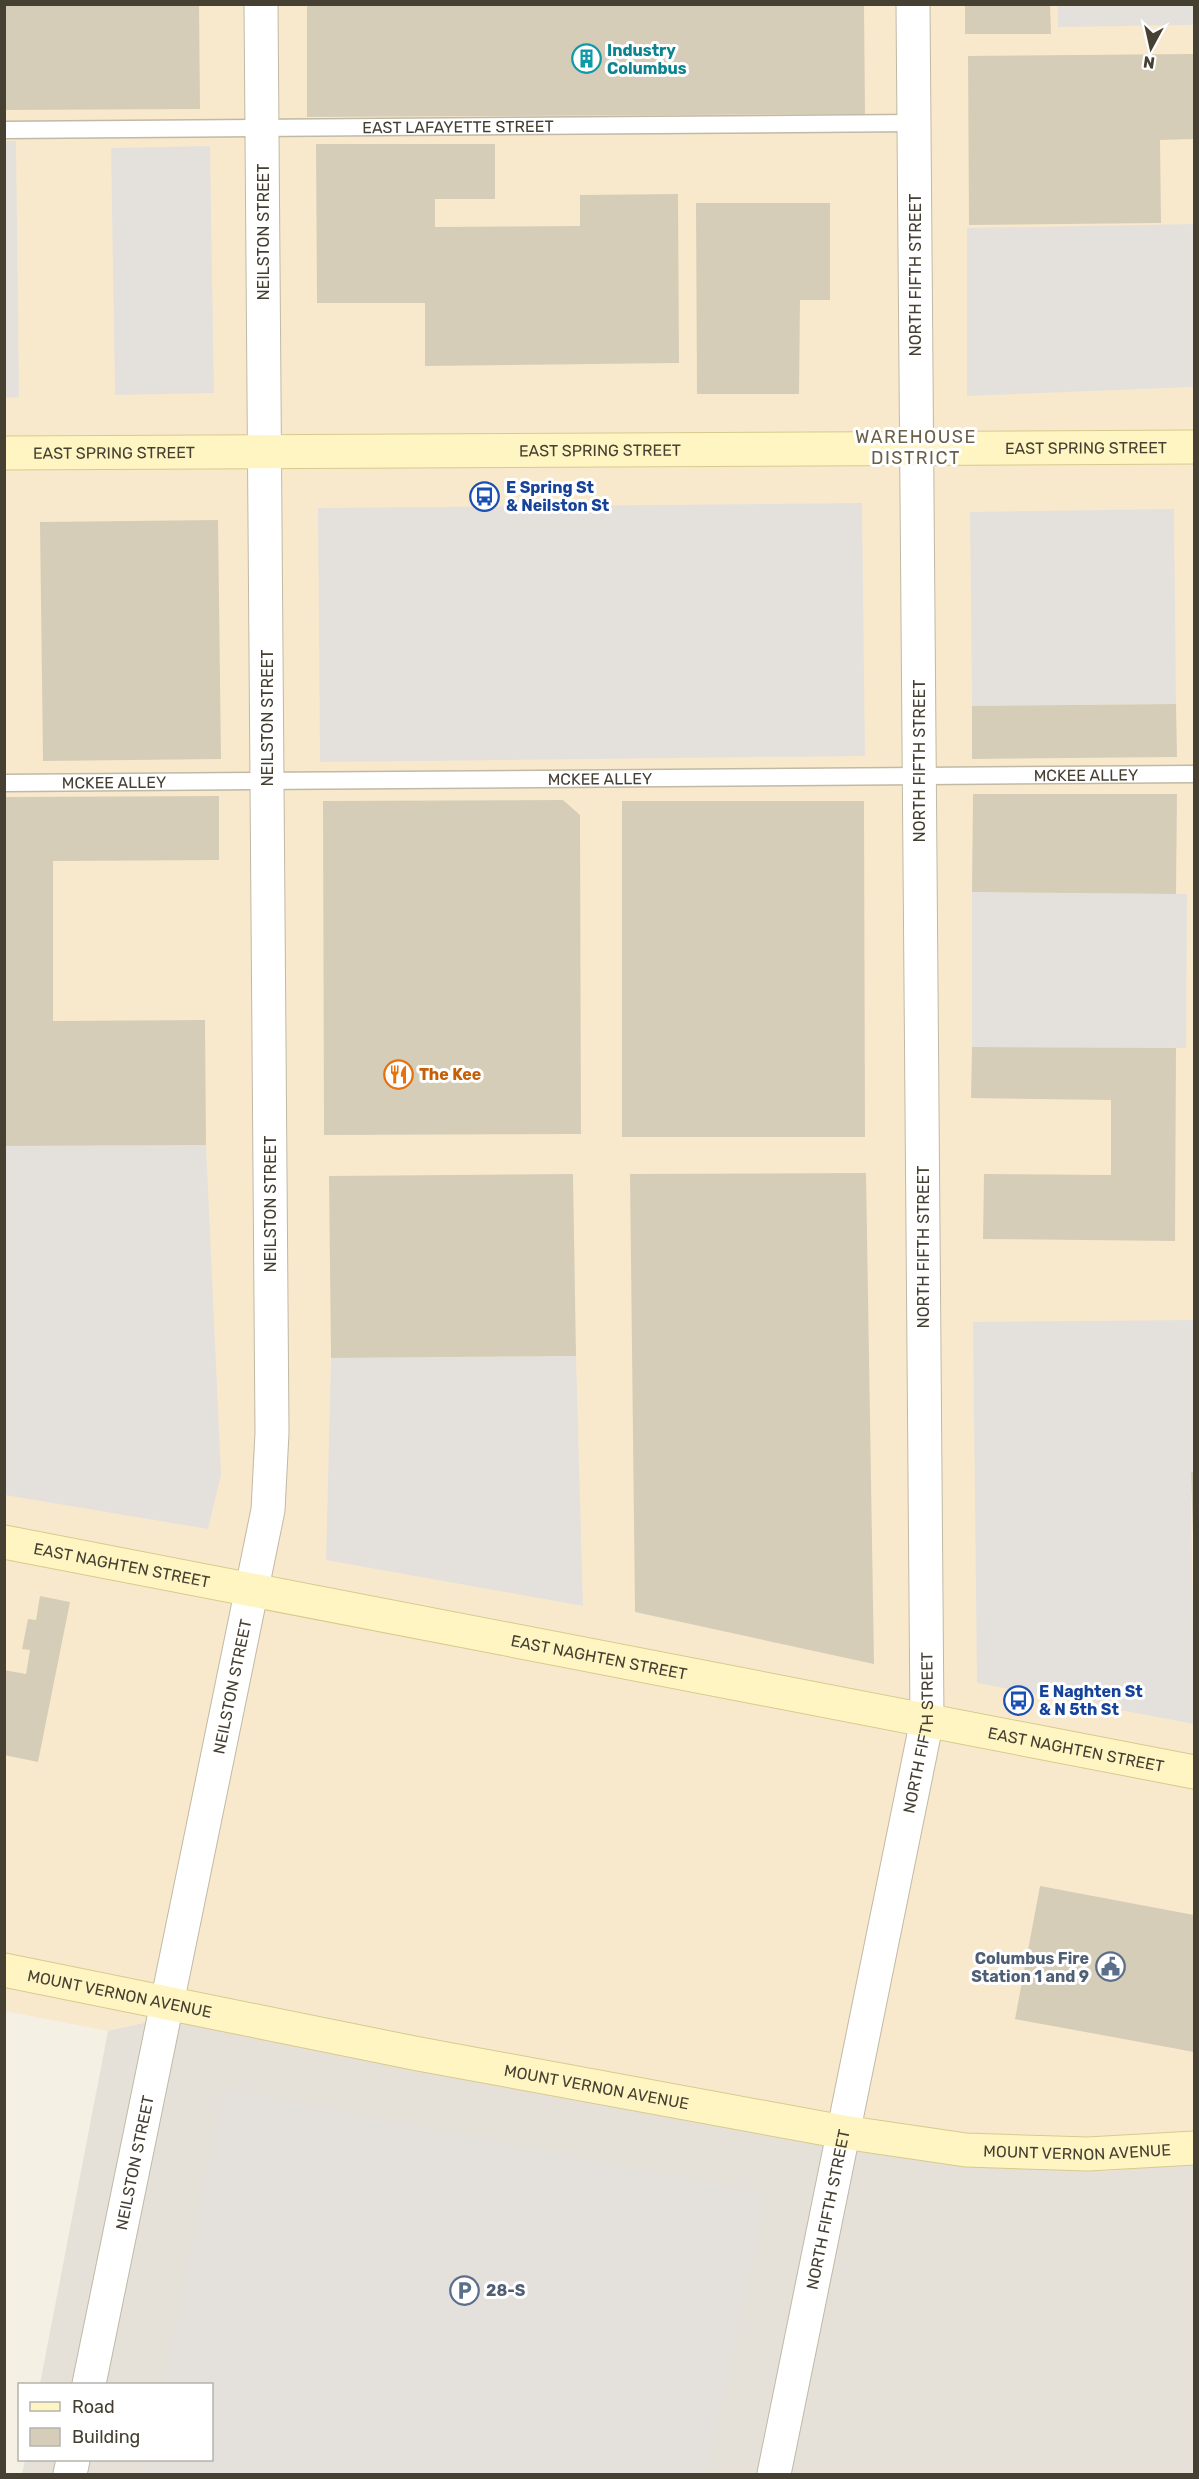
<svg xmlns="http://www.w3.org/2000/svg" width="1199" height="2479" font-family="Rubik,sans-serif">
  <style>
    .commercial { fill: #f9e9cc }
    .industrial { fill: #e5e1d9 }
    .parking { fill: #e4e1dd }
    .building { fill: #d6cdb8 }
    .lines { fill: none; stroke-linecap: round; stroke-linejoin: round }
    .service-casing { stroke: #c0b9a5; stroke-width: 19 }
    .minor-casing { stroke: #c0b9a5; stroke-width: 35 }
    .secondary-casing { stroke: #d8ca8e; stroke-width: 35 }
    .service { stroke: #fff; stroke-width: 16 }
    .minor { stroke: #fff; stroke-width: 33 }
    .secondary { stroke: #fff5c2; stroke-width: 33 }
    .labels { text-anchor: middle; dominant-baseline: central; stroke-width: 6; stroke-linejoin: round; paint-order: stroke }
    .culture-label { font-size: 16px; font-weight: bold; fill: #0d838f; stroke: #fff; text-anchor: start }
    .street-label { font-size: 16px; fill: #464033; stroke: #fff }
    .transit-label { font-size: 16px; font-weight: bold; fill: #164399; stroke: #fff; text-anchor: start }
    .food-label { font-size: 16px; font-weight: bold; fill: #c56008; stroke: #fff; text-anchor: start }
    .service-label { font-size: 16px; font-weight: bold; fill: #4e5e75; stroke: #fff; text-anchor: end }
    .neighbourhood-label { font-size: 18px; letter-spacing: 1.5px; fill: #6a5f49; stroke: #fff }
  </style>
  <rect width="100%" height="100%" fill="#f4f0e3"/>
  <!-- commercial -->
  <polygon class="commercial" points="4,5 1194,5 1194,2164 1104,2171 941,2157 201,2010 108,2031 5,2011"/>
  <!-- industrial -->
  <polygon class="industrial" points="201,2010 941,2157 1104,2171 1194,2164 1194,2474 22,2474 25,2460 212,2460 212,2384 40,2384 108,2031"/>
  <!-- parking -->
  <g class="parking">
    <polygon points="1058,5 1194,5 1194,25 1058,27"/>
    <polygon points="5,141 16,141 19,397 5,398"/>
    <polygon points="210,146 214,393 115,395 111,148"/>
    <polygon points="1194,224 1194,387 967,396 967,228"/>
    <polygon points="862,503 865,756 320,762 318,508"/>
    <polygon points="1174,509 1176,704 972,706 970,512"/>
    <polygon points="972,892 1187,894 1186,1048 972,1047"/>
    <polygon points="206,1145 221,1475 208,1529 5,1495 5,1146"/>
    <polygon points="1194,1320 1194,1472 1191,1472 1194,1724 977,1683 973,1322"/>
    <polygon points="576,1356 583,1606 326,1560 331,1358"/>
    <polygon points="224,2089 766,2195 706,2474 146,2474 150,2460 212,2460 212,2384 165,2384"/>
  </g>
  <!-- building -->
  <g class="building">
    <polygon points="4,4 199,4 200,109 4,110"/>
    <polygon points="307,4 864,4 865,114 307,117"/>
    <polygon points="965,4 1050,4 1051,34 965,34"/>
    <polygon points="1194,54 1194,139 1160,140 1161,223 969,225 968,56"/>
    <polygon points="316,144 495,144 495,199 435,199 435,227 580,226 580,195 678,194 679,363 425,366 425,303 317,303"/>
    <polygon points="696,203 830,203 830,300 800,300 799,394 697,394"/>
    <polygon points="218,520 221,759 43,761 40,522"/>
    <polygon points="1176,704 1177,757 972,759 972,706"/>
    <polygon points="973,794 1177,794 1176,894 972,892"/>
    <polygon points="219,796 219,860 53,861 53,1021 205,1020 206,1145 4,1146 4,797"/>
    <polygon points="563,800 580,815 581,1134 324,1135 323,801"/>
    <polygon points="622,801 864,801 865,1137 622,1137"/>
    <polygon points="972,1047 1176,1048 1175,1241 983,1239 984,1174 1111,1175 1111,1100 971,1098"/>
    <polygon points="866,1173 874,1664 635,1612 630,1174"/>
    <polygon points="573,1174 576,1356 331,1358 329,1176"/>
    <polygon points="1191,1472 1194,1472 1194,1535 1193,1535"/>
    <polygon points="40,1596 70,1602 38,1762 4,1755 4,1670 26,1674 30,1650 22,1649 28,1619 36,1620"/>
    <polygon points="1040,1886 1194,1915 1194,2052 1015,2019"/>
  </g>
  <g class="lines">
    <defs>
      <g id="service">
        <path id="s1" d="M4,130L914,123"/>
        <path id="s2" d="M4,783L1194,774"/>
      </g>
      <g id="minor">
        <path id="s3" d="M89,2384L268,1510L272,1433L261,4"/>
        <polyline points="70,2474 73,2460"/>
        <path id="s4" d="M774,2474L927,1720L913,4"/>
      </g>
      <g id="secondary">
        <path id="s5" d="M4,453L1194,447"/>
        <path id="s6" d="M4,1542L1194,1772"/>
        <path id="s7" d="M4,1970L419,2054L843,2132L966,2150L1088,2154L1194,2148"/>
      </g>
    </defs>
    <!-- service casing -->
    <use href="#service" class="service-casing"/>
    <!-- minor casing -->
    <use href="#minor" class="minor-casing"/>
    <!-- secondary casing -->
    <use href="#secondary" class="secondary-casing"/>
    <!-- service -->
    <use href="#service" class="service"/>
    <!-- minor -->
    <use href="#minor" class="minor"/>
    <!-- secondary -->
    <use href="#secondary" class="secondary"/>
  </g>
  <!-- icons -->
  <defs>
    <symbol id="building-ring" viewBox="-11 -11 22 22"><circle r="9.5" fill="#fff" stroke="#0f9aa8" stroke-width="1.5"/><path d="M-4-6H4V6H1V3H-1V6H-4ZM-2.5-4.3h1.7v1.8h-1.7ZM.8-4.3h1.7v1.8H.8ZM-2.5-1h1.7V.8h-1.7ZM.8-1h1.7V.8H.8Z" fill="#0f9aa8"/></symbol>
    <symbol id="bus-ring" viewBox="-11 -11 22 22"><circle r="9.5" fill="#fff" stroke="#1a4fb4" stroke-width="1.5"/><path d="M-5-6H5V4H4V6H2V4H-2V6H-4V4H-5ZM-3.5-4V0h7V-4ZM-3.5 1.2v1.5H-2V1.2ZM2 1.2v1.5H3.5V1.2Z" fill="#1a4fb4"/></symbol>
    <symbol id="restaurant-ring" viewBox="-11 -11 22 22"><circle r="9.5" fill="#fff" stroke="#e8710a" stroke-width="1.5"/><path d="M-5-6h1v4h1v-4h1v4h1v-4h1v5L-1.5 .5V6h-2V.5L-5-1ZM5-6V6H3V1.5H1.5Q1.5-4 5-6Z" fill="#e8710a"/></symbol>
    <symbol id="civic-ring" viewBox="-11 -11 22 22"><circle r="9.5" fill="#fff" stroke="#5c6f8a" stroke-width="1.5"/><path d="M-.6-6.5H3V-4.5H.6V-3L4-1V1h2V6H-6V1h2V-1L-.6-3ZM-1.2 2.5V6h2.4V2.5Z" fill="#5c6f8a"/></symbol>
    <symbol id="parking-ring" viewBox="-11 -11 22 22"><circle r="9.5" fill="#fff" stroke="#5c6f8a" stroke-width="1.5"/><path d="M-3.5-5.5H1a3.5 3.5 0 0 1 0 7H-1V5.5H-3.5ZM-1-3.4V-.6H.8a1.4 1.4 0 0 0 0-2.8Z" fill="#5c6f8a"/></symbol>
  </defs>
  <g fill-rule="evenodd">
    <use href="#building-ring" x="570" y="42" width="33" height="33"/>
    <use href="#bus-ring" x="468" y="480" width="33" height="33"/>
    <use href="#restaurant-ring" x="382" y="1058" width="33" height="33"/>
    <use href="#bus-ring" x="1002" y="1684" width="33" height="33"/>
    <use href="#civic-ring" x="1094" y="1950" width="33" height="33"/>
    <use href="#parking-ring" x="448" y="2274" width="33" height="33"/>
  </g>
  <g class="labels">
    <!-- culture labels -->
    <g class="culture-label">
      <text x="607" y="50">Industry<tspan x="607" dy="18">Columbus</tspan></text>
    </g>
    <!-- street labels -->
    <g class="street-label">
      <text stroke="none"><textPath href="#s1" startOffset="454">EAST LAFAYETTE STREET</textPath></text>
      <text transform="translate(263 232) rotate(-90)">NEILSTON STREET</text>
      <text transform="translate(915 275) rotate(-90)">NORTH FIFTH STREET</text>
      <text stroke="none"><textPath href="#s5" startOffset="1082">EAST SPRING STREET</textPath></text>
      <text stroke="none"><textPath href="#s5" startOffset="596">EAST SPRING STREET</textPath></text>
      <text stroke="none"><textPath href="#s5" startOffset="110">EAST SPRING STREET</textPath></text>
      <text transform="translate(267 718) rotate(-90)">NEILSTON STREET</text>
      <text transform="translate(919 761) rotate(-90)">NORTH FIFTH STREET</text>
      <text stroke="none"><textPath href="#s2" startOffset="1082">MCKEE ALLEY</textPath></text>
      <text stroke="none"><textPath href="#s2" startOffset="596">MCKEE ALLEY</textPath></text>
      <text stroke="none"><textPath href="#s2" startOffset="110">MCKEE ALLEY</textPath></text>
      <text transform="translate(270 1204) rotate(-90)">NEILSTON STREET</text>
      <text transform="translate(923 1247) rotate(-90)">NORTH FIFTH STREET</text>
      <text stroke="none"><textPath href="#s6" startOffset="120">EAST NAGHTEN STREET</textPath></text>
      <text stroke="none"><textPath href="#s6" startOffset="606">EAST NAGHTEN STREET</textPath></text>
      <text stroke="none"><textPath href="#s3" startOffset="712">NEILSTON STREET</textPath></text>
      <text stroke="none"><textPath href="#s4" startOffset="756">NORTH FIFTH STREET</textPath></text>
      <text stroke="none"><textPath href="#s6" startOffset="1092">EAST NAGHTEN STREET</textPath></text>
      <text stroke="none"><textPath href="#s7" startOffset="118">MOUNT VERNON AVENUE</textPath></text>
      <text stroke="none"><textPath href="#s7" startOffset="604">MOUNT VERNON AVENUE</textPath></text>
      <text stroke="none"><textPath href="#s7" startOffset="1090">MOUNT VERNON AVENUE</textPath></text>
      <text stroke="none"><textPath href="#s3" startOffset="226">NEILSTON STREET</textPath></text>
      <text stroke="none"><textPath href="#s4" startOffset="270">NORTH FIFTH STREET</textPath></text>
    </g>
    <!-- transit labels -->
    <g class="transit-label">
      <text x="506" y="487">E Spring St<tspan x="506" dy="18">&amp; Neilston St</tspan></text>
      <text x="1039" y="1691">E Naghten St<tspan x="1039" dy="18">&amp; N 5th St</tspan></text>
    </g>
    <!-- food labels -->
    <g class="food-label">
      <text x="419" y="1074">The Kee</text>
    </g>
    <!-- service labels -->
    <g class="service-label">
      <text x="1089" y="1958">Columbus Fire<tspan x="1089" dy="18">Station 1 and 9</tspan></text>
      <text x="486" y="2290" text-anchor="start">28-S</text>
    </g>
    <!-- neighbourhood labels -->
    <g class="neighbourhood-label">
      <text x="916" y="437">WAREHOUSE<tspan x="916" dy="21">DISTRICT</tspan></text>
    </g>
  </g>
  <!-- border -->
  <rect width="1199" height="2479" fill="none" stroke="#464033" stroke-width="12"/>
  <!-- legend -->
  <rect x="18" y="2383" width="195" height="78" fill="#ffffff" stroke="#b5b3ad" stroke-width="1.5"/>
  <rect x="30" y="2402" width="30" height="9" fill="#fff5c2" stroke="#b5b3ad" stroke-width="1.5"/>
  <text x="72" y="2413" font-size="18" fill="#464033">Road</text>
  <rect x="30" y="2428" width="30" height="18" fill="#d6cdb8" stroke="#b5b3ad" stroke-width="1.5"/>
  <text x="72" y="2443" font-size="18" fill="#464033">Building</text>
  <!-- north arrow -->
  <g transform="translate(1151 48) rotate(188)" stroke="#ffffff" stroke-width="4.5" paint-order="stroke">
  <path d="M0-4.5L10 22L0 15L-10 22Z" fill="#464033"/>
  <text y="-9" font-size="16" font-weight="bold" text-anchor="middle" fill="#464033">N</text>
  </g>
</svg>
